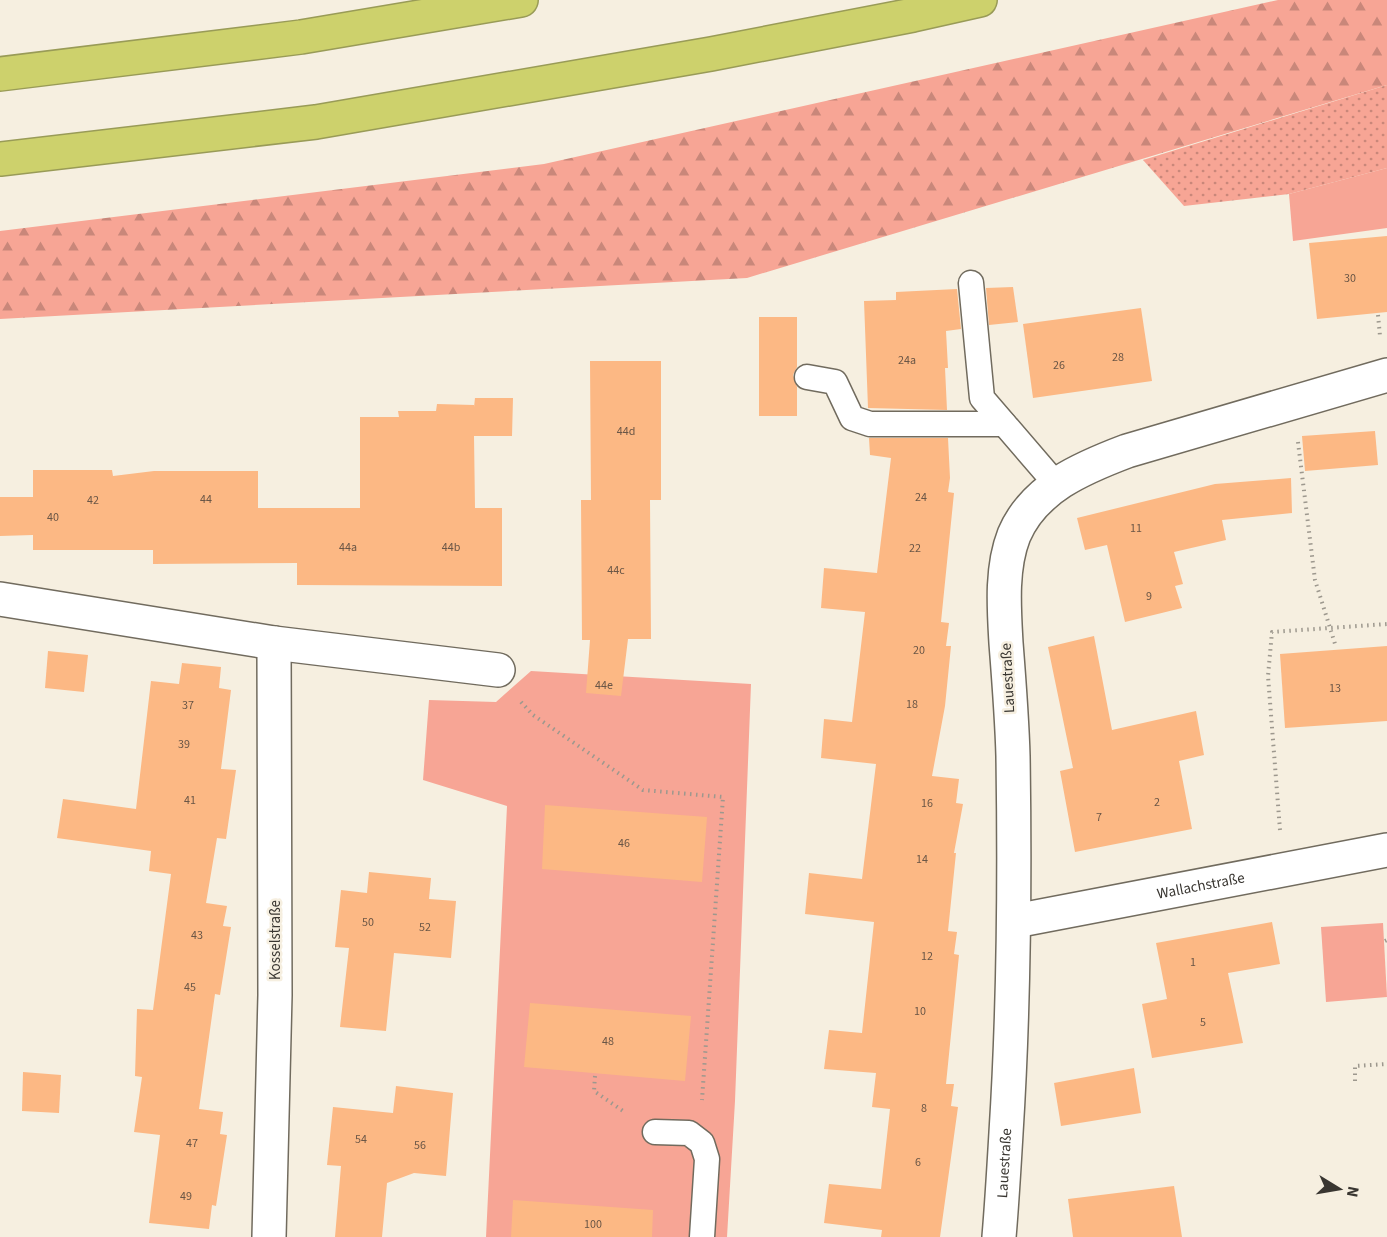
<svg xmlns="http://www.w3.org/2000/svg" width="1387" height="1237" font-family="'Source Sans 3',sans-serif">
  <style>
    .green { fill: #f7a595 }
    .forest { fill: url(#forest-firs) }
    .garden { fill: url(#garden-dots) }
    .building { fill: #fcb884 }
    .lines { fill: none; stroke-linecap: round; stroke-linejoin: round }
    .service-casing { stroke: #716b5e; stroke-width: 27 }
    .minor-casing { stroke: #716b5e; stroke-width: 36 }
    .motorway-casing { stroke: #999b57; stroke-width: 36 }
    .path { stroke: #9d988e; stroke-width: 4; stroke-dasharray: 1.5 4.5; stroke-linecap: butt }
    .service { stroke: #fff; stroke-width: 24 }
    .minor { stroke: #fff; stroke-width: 33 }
    .motorway { stroke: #cdd16c; stroke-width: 33 }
    .labels { text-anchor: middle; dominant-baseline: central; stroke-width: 5; stroke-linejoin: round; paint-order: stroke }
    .number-label { font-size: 12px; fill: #6a5646 }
    .street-label { font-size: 15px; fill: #393631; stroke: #f6efe0 }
  </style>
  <defs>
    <pattern id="forest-firs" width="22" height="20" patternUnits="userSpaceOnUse" patternTransform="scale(1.5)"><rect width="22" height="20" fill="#f7a595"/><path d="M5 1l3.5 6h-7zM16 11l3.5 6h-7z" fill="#c9877a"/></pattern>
    <pattern id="garden-dots" width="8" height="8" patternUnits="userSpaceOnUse" patternTransform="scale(1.5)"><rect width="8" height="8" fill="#f7a595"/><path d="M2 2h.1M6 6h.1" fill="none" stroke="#c9877a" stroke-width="1.8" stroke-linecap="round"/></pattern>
  </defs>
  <rect width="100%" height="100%" fill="#f6efe0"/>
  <!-- green -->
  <g class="green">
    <polygon points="1387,168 1387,228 1293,241 1289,194"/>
    <polygon points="531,671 751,684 735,1101 727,1237 486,1237 507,806 423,780 429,700 496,702"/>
    <polygon points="1383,923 1387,997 1326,1002 1321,927"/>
  </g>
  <!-- forest -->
  <polygon class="forest" points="1278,0 1387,0 1387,85 747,278 0,319 0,231 544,164"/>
  <!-- garden -->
  <polygon class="garden" points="1387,85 1387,168 1289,194 1184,206 1143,160"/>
  <!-- building -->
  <g class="building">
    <polygon points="1387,236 1387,312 1317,319 1309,243"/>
    <polygon points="1013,287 1018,322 989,325 986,288"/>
    <polygon points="957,289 961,329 946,331 948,368 945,368 947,410 868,408 864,301 896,300 896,292"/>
    <polygon points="1141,308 1152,381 1033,398 1023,324"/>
    <polygon points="759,317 797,317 797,367 793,375 797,387 797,416 759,416"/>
    <polygon points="590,361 661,361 661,500 650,500 651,639 628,639 621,696 586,693 590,640 582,640 581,500 591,500"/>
    <polygon points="475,398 513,398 512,436 474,436 475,508 502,508 502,586 297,585 297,563 153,564 153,550 33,550 33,535 0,536 0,497 33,497 33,470 112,470 113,476 154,471 258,471 258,508 360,508 360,417 399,417 398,411 436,411 437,404 474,405 474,407"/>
    <polygon points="1375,431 1378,465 1305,471 1302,436"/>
    <polygon points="869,438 948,438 950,478 948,492 954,493 941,622 949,623 946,646 951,646 945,706 932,776 959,779 956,803 963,804 954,853 956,853 948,931 957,932 954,954 959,955 946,1084 954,1084 951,1106 958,1107 940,1237 881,1237 882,1230 824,1223 829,1184 881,1189 890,1109 872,1107 876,1073 824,1069 829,1030 862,1033 874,922 805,914 809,873 862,879 876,764 821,758 824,719 852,722 865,612 821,608 824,568 877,573 891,458 870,455"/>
    <polygon points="1291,478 1292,513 1222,520 1226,540 1174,552 1183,584 1175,586 1182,608 1125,622 1107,545 1085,550 1077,518 1215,484"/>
    <polygon points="1094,636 1112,730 1196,711 1204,755 1179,761 1192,829 1075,852 1060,771 1073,768 1048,647"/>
    <polygon points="1387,646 1387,721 1285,728 1280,654"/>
    <polygon points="48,651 88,655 84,692 45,688"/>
    <polygon points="182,663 221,667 219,688 231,690 221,769 236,770 226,839 217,838 206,903 227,906 223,926 231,927 220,995 215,994 199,1109 223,1112 220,1134 227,1135 216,1206 212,1205 209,1229 149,1223 160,1135 134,1132 142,1077 135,1076 137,1009 153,1010 171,874 149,871 151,851 57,838 63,799 136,809 151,681 179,684"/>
    <polygon points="545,805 707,817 702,882 542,869"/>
    <polygon points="369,872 431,878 429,899 456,901 451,958 394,953 386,1031 340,1027 349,948 335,947 341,890 367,893"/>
    <polygon points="1272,922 1280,964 1228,973 1243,1043 1152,1058 1142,1004 1167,999 1156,943"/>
    <polygon points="530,1003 691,1016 685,1081 524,1067"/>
    <polygon points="1134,1068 1141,1113 1061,1126 1054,1083"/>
    <polygon points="23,1072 61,1075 59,1113 22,1111"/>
    <polygon points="396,1086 453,1093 446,1176 414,1173 387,1183 382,1237 335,1237 341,1166 327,1165 333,1107 393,1113"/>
    <polygon points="1174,1186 1182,1237 1073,1237 1068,1199"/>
    <polygon points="513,1200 653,1210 652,1237 511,1237"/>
  </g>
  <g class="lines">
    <defs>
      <g id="service">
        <polyline points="971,283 982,398 1056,484"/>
        <polyline points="807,377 835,382 852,418 870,424 1004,424"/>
        <polyline points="655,1132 689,1133 702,1143 707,1159 702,1237"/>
      </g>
      <g id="minor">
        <polyline points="0,599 274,643 498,670"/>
        <path id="s1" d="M1015,921L1387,850"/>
        <polyline points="269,1237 275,995 274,643"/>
        <path id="s2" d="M999,1237C1002,1202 1004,1167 1006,1133C1014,1007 1015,882 1013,756C1012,719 1009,681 1006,643C1004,608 1001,568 1014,535C1034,488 1082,468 1127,451L1387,375"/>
      </g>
      <g id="motorway">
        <polyline points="0,74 301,37 521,0"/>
        <polyline points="0,159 316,122 711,54 913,15 980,0"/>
      </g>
    </defs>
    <!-- service casing -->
    <use href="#service" class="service-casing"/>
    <!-- minor casing -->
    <use href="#minor" class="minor-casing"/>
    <!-- motorway casing -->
    <use href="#motorway" class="motorway-casing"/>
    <!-- path -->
    <g class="path">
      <polyline points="1378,315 1380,336"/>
      <polyline points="1298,442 1315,580 1336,647"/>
      <polyline points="521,702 533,715 643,790 723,797 702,1100"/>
      <polyline points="1280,830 1268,676 1272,632 1387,624"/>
      <polyline points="1385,941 1387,940"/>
      <polyline points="595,1076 594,1091 626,1113"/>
      <polyline points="1355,1081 1355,1066 1387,1064"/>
    </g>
    <!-- service -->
    <use href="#service" class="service"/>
    <!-- minor -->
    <use href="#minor" class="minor"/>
    <!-- motorway -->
    <use href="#motorway" class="motorway"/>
  </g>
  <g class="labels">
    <!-- number labels -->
    <g class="number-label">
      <text x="1350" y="278">30</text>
      <text x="1118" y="357">28</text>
      <text x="907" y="360">24a</text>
      <text x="1059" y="365">26</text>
      <text x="626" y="431">44d</text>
      <text x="921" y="497">24</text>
      <text x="206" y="499">44</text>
      <text x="93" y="500">42</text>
      <text x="53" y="517">40</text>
      <text x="1136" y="528">11</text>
      <text x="348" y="547">44a</text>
      <text x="451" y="547">44b</text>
      <text x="915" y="548">22</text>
      <text x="616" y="570">44c</text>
      <text x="1149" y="596">9</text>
      <text x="919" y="650">20</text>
      <text x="604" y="685">44e</text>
      <text x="1335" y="688">13</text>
      <text x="912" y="704">18</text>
      <text x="188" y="705">37</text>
      <text x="184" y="744">39</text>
      <text x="190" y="800">41</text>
      <text x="1157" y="802">2</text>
      <text x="927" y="803">16</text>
      <text x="1099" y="817">7</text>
      <text x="624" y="843">46</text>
      <text x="922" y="859">14</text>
      <text x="368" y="922">50</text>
      <text x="425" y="927">52</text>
      <text x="197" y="935">43</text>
      <text x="927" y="956">12</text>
      <text x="1193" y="962">1</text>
      <text x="190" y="987">45</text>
      <text x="920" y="1011">10</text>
      <text x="1203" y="1022">5</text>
      <text x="608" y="1041">48</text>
      <text x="924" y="1108">8</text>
      <text x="361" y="1139">54</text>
      <text x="192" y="1143">47</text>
      <text x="420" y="1145">56</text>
      <text x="918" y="1162">6</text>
      <text x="186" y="1196">49</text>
      <text x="593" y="1224">100</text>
    </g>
    <!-- street labels -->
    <g class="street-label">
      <text transform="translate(1008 678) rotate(-93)">Lauestraße</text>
      <text stroke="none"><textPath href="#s1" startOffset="189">Wallachstraße</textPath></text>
      <text transform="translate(275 940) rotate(-90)">Kosselstraße</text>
      <text stroke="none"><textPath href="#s2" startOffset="74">Lauestraße</textPath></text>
    </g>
  </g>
  <!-- north arrow -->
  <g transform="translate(1339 1189) rotate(101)" stroke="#f6efe0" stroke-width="4.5" paint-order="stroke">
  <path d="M0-4.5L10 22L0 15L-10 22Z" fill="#393631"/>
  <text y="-9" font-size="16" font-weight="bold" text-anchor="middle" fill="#393631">N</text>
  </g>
</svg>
